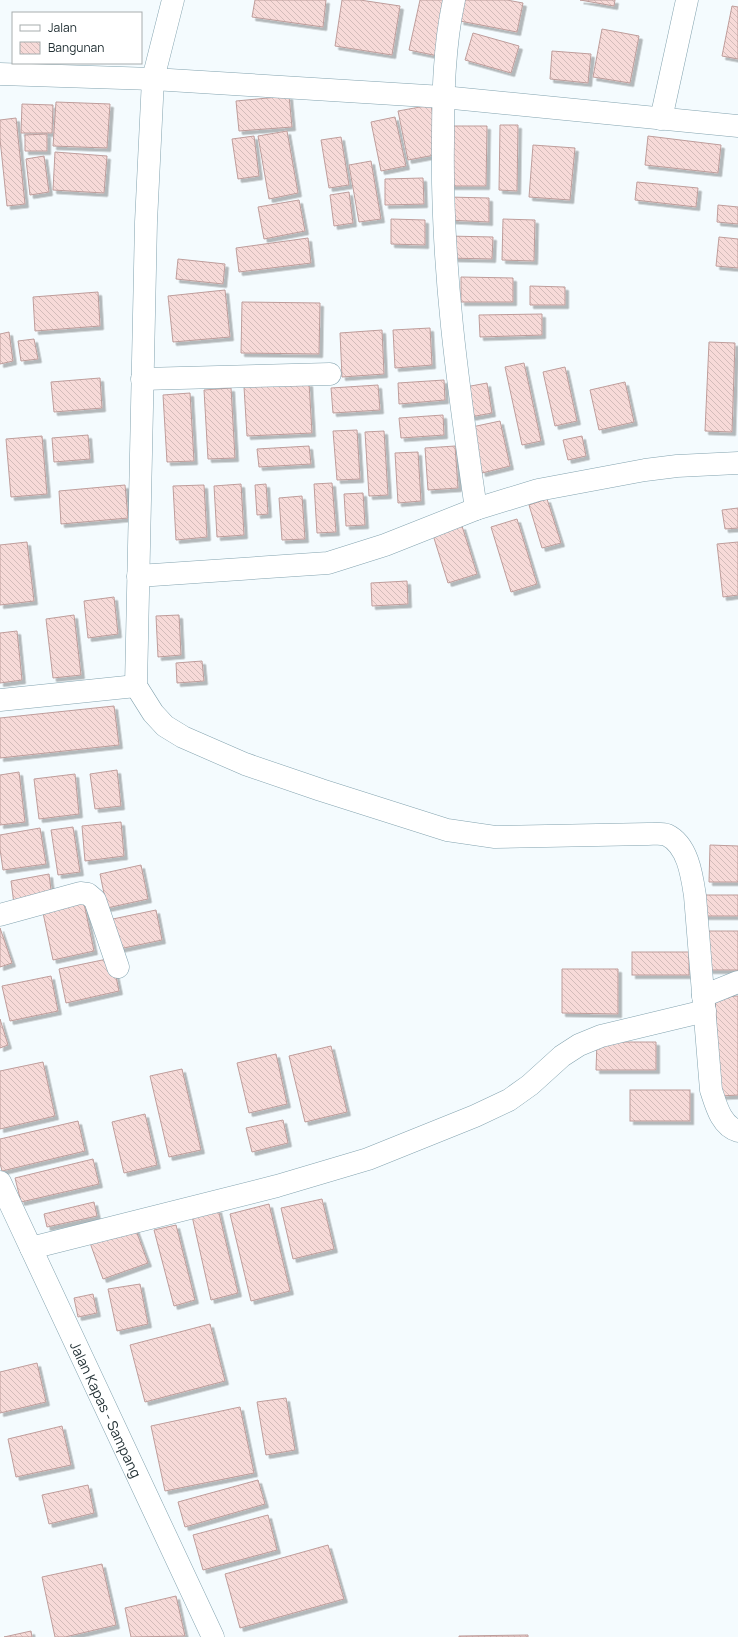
<svg xmlns="http://www.w3.org/2000/svg" width="738" height="1637" font-family="Manrope,sans-serif">
  <style>
    .building { fill: url(#building-back-hatch); stroke: #be9d9b; filter: url(#shadow) }
    .lines { fill: none; stroke-linecap: round; stroke-linejoin: round }
    .minor-casing { stroke: #83a3af; stroke-width: 23 }
    .tertiary-casing { stroke: #83a3af; stroke-width: 23 }
    .minor { stroke: #fff; stroke-width: 22 }
    .tertiary { stroke: #fff; stroke-width: 22 }
    .labels { text-anchor: middle; dominant-baseline: central; stroke-width: 3; stroke-linejoin: round; paint-order: stroke }
    .street-label { font-size: 14px; fill: #233135; stroke: #fff }
  </style>
  <defs>
    <pattern id="building-back-hatch" width="6" height="6" patternUnits="userSpaceOnUse"><rect width="6" height="6" fill="#f7dad8"/><path d="M-1 5l2 2M0 0l6 6M5-1l2 2" fill="none" stroke="#d3bcba"/></pattern>
    <filter id="shadow"><feDropShadow dx="3.5" dy="3.5" stdDeviation="0" flood-color="#0004"/></filter>
  </defs>
  <rect width="100%" height="100%" fill="#f4fbfe"/>
  <!-- building -->
  <g class="building">
    <polygon points="255,0 326,0 323,27 252,17"/>
    <polygon points="342,0 360,0 400,6 392,55 335,46"/>
    <polygon points="420,0 449,0 438,56 409,50"/>
    <polygon points="464,0 507,0 523,3 517,32 460,21"/>
    <polygon points="580,0 615,0 614,6"/>
    <polygon points="732,6 738,7 738,59 722,56"/>
    <polygon points="602,29 639,36 630,83 593,77"/>
    <polygon points="473,33 519,46 511,73 465,60"/>
    <polygon points="552,51 591,54 588,83 550,79"/>
    <polygon points="289,96 292,127 239,131 236,101"/>
    <polygon points="56,102 110,104 107,148 53,146"/>
    <polygon points="22,104 53,105 52,133 21,133"/>
    <polygon points="431,105 440,154 408,160 398,111"/>
    <polygon points="395,117 406,166 381,171 371,122"/>
    <polygon points="16,118 25,204 7,206 0,139 0,120"/>
    <polygon points="500,125 518,125 517,191 499,190"/>
    <polygon points="450,126 487,126 486,186 449,186"/>
    <polygon points="287,131 298,193 269,199 258,136"/>
    <polygon points="47,134 47,151 25,151 25,135"/>
    <polygon points="254,136 259,176 238,179 232,139"/>
    <polygon points="648,136 721,145 718,173 645,165"/>
    <polygon points="341,137 349,185 329,188 321,140"/>
    <polygon points="533,145 575,148 570,200 529,197"/>
    <polygon points="55,152 107,156 104,193 53,190"/>
    <polygon points="44,156 49,192 30,195 26,159"/>
    <polygon points="371,161 381,219 359,222 349,165"/>
    <polygon points="423,178 424,204 385,205 385,179"/>
    <polygon points="637,182 698,188 696,207 635,200"/>
    <polygon points="349,192 353,223 334,226 330,195"/>
    <polygon points="448,197 489,198 489,222 448,220"/>
    <polygon points="299,200 305,231 264,239 258,207"/>
    <polygon points="718,205 738,207 738,224 717,222"/>
    <polygon points="391,219 425,220 425,245 391,244"/>
    <polygon points="503,219 535,220 534,261 502,260"/>
    <polygon points="448,236 493,237 492,259 448,258"/>
    <polygon points="719,237 738,239 738,268 716,266"/>
    <polygon points="308,238 311,263 239,272 236,248"/>
    <polygon points="178,259 225,264 223,284 176,279"/>
    <polygon points="461,277 513,278 513,302 461,302"/>
    <polygon points="530,286 565,287 565,305 530,305"/>
    <polygon points="225,290 230,337 173,342 168,296"/>
    <polygon points="98,292 100,326 35,331 33,297"/>
    <polygon points="242,302 320,303 319,354 241,353"/>
    <polygon points="542,314 542,335 480,337 479,315"/>
    <polygon points="430,328 432,365 395,368 393,330"/>
    <polygon points="382,330 384,374 342,377 340,333"/>
    <polygon points="9,332 13,361 0,364 0,334"/>
    <polygon points="34,339 38,359 21,361 18,341"/>
    <polygon points="709,342 735,343 732,432 705,431"/>
    <polygon points="524,363 541,441 522,445 505,367"/>
    <polygon points="565,367 577,421 555,426 543,372"/>
    <polygon points="100,378 102,408 54,412 51,382"/>
    <polygon points="444,380 445,400 399,404 398,383"/>
    <polygon points="625,382 634,422 599,430 590,390"/>
    <polygon points="309,383 312,433 247,436 244,387"/>
    <polygon points="487,383 492,413 465,418 460,388"/>
    <polygon points="378,385 380,410 333,413 331,388"/>
    <polygon points="231,388 235,458 208,459 204,390"/>
    <polygon points="190,393 194,461 167,462 163,395"/>
    <polygon points="443,415 444,435 401,438 399,418"/>
    <polygon points="500,421 510,466 482,473 472,427"/>
    <polygon points="357,430 360,479 337,480 333,431"/>
    <polygon points="384,431 388,495 369,496 365,432"/>
    <polygon points="88,435 90,459 54,462 52,438"/>
    <polygon points="42,436 47,494 11,497 6,439"/>
    <polygon points="582,436 586,456 568,460 563,440"/>
    <polygon points="309,446 311,464 259,467 257,449"/>
    <polygon points="455,446 458,488 428,490 425,448"/>
    <polygon points="418,452 421,501 398,503 395,453"/>
    <polygon points="332,483 336,532 317,533 314,484"/>
    <polygon points="241,484 244,535 217,537 214,486"/>
    <polygon points="266,484 268,514 257,515 255,485"/>
    <polygon points="125,485 128,518 61,524 59,491"/>
    <polygon points="204,485 207,537 176,540 173,486"/>
    <polygon points="363,493 365,525 346,526 344,494"/>
    <polygon points="302,496 305,539 282,540 279,498"/>
    <polygon points="547,499 561,543 542,548 529,505"/>
    <polygon points="738,508 738,528 725,529 722,510"/>
    <polygon points="517,519 537,584 511,592 491,527"/>
    <polygon points="462,526 477,574 448,583 433,535"/>
    <polygon points="27,542 34,601 0,605 0,545"/>
    <polygon points="738,542 738,595 723,597 717,544"/>
    <polygon points="407,581 408,604 372,606 371,583"/>
    <polygon points="114,597 118,634 88,638 84,601"/>
    <polygon points="74,615 81,675 53,678 46,619"/>
    <polygon points="179,615 181,655 158,657 156,616"/>
    <polygon points="17,631 22,680 0,683 0,633"/>
    <polygon points="202,661 204,681 177,683 176,663"/>
    <polygon points="114,706 119,745 0,758 0,718"/>
    <polygon points="117,770 121,806 95,809 90,774"/>
    <polygon points="19,772 25,822 0,825 0,775"/>
    <polygon points="75,774 79,814 39,819 34,779"/>
    <polygon points="121,822 124,856 85,861 82,826"/>
    <polygon points="73,827 80,872 58,875 51,830"/>
    <polygon points="40,828 46,864 3,870 0,849 0,835"/>
    <polygon points="710,845 738,846 738,882 709,882"/>
    <polygon points="141,865 148,899 107,908 100,874"/>
    <polygon points="49,874 52,898 14,904 11,881"/>
    <rect x="702" y="895" width="36" height="21"/>
    <polygon points="83,899 94,951 53,960 42,908"/>
    <polygon points="156,910 162,940 114,950 108,920"/>
    <polygon points="0,928 12,963 0,967"/>
    <polygon points="708,931 738,931 738,970 707,970"/>
    <rect x="632" y="952" width="57" height="23"/>
    <polygon points="112,958 119,991 66,1003 59,969"/>
    <polygon points="562,969 618,969 618,1014 562,1013"/>
    <polygon points="51,976 58,1011 10,1021 2,986"/>
    <polygon points="738,996 738,1095 720,1096 715,997"/>
    <polygon points="0,1019 8,1045 0,1048"/>
    <polygon points="597,1042 656,1042 656,1070 596,1070"/>
    <polygon points="331,1046 347,1112 305,1122 289,1056"/>
    <polygon points="276,1054 287,1104 249,1113 237,1063"/>
    <polygon points="43,1062 55,1116 0,1129 0,1071"/>
    <polygon points="182,1069 201,1150 169,1157 150,1076"/>
    <rect x="630" y="1090" width="60" height="31"/>
    <polygon points="145,1114 157,1165 124,1173 112,1122"/>
    <polygon points="283,1120 288,1143 252,1152 246,1128"/>
    <polygon points="78,1121 85,1151 2,1171 0,1163 0,1139"/>
    <polygon points="93,1159 99,1184 21,1202 15,1178"/>
    <polygon points="322,1199 334,1249 293,1259 281,1208"/>
    <polygon points="94,1202 97,1216 47,1227 44,1214"/>
    <polygon points="269,1204 290,1291 251,1301 230,1214"/>
    <polygon points="218,1209 238,1293 211,1300 192,1216"/>
    <polygon points="134,1225 148,1263 103,1279 89,1240"/>
    <polygon points="176,1225 195,1300 174,1306 154,1230"/>
    <polygon points="140,1284 148,1324 117,1331 108,1289"/>
    <polygon points="93,1294 97,1313 78,1317 74,1298"/>
    <polygon points="210,1324 225,1381 145,1402 130,1345"/>
    <polygon points="37,1363 46,1402 0,1413 0,1372"/>
    <polygon points="286,1398 295,1450 266,1455 257,1402"/>
    <polygon points="240,1407 254,1473 165,1491 151,1426"/>
    <polygon points="62,1426 71,1465 16,1477 8,1439"/>
    <polygon points="258,1480 265,1504 185,1527 178,1502"/>
    <polygon points="88,1485 94,1513 49,1524 42,1495"/>
    <polygon points="268,1515 277,1550 203,1570 193,1535"/>
    <polygon points="328,1545 344,1599 240,1628 225,1574"/>
    <polygon points="102,1564 116,1625 65,1637 55,1637 42,1577"/>
    <polygon points="176,1596 185,1636 131,1637 125,1608"/>
    <polygon points="31,1631 32,1637 4,1637"/>
    <polygon points="528,1635 528,1637 459,1637 459,1636"/>
  </g>
  <g class="lines">
    <defs>
      <g id="minor">
        <path d="M173,0L153,79L146,222L136,686L153,713L165,726L183,737L245,764L321,790L447,830L495,837L648,834C654,834 662,833 667,835C688,845 692,876 695,896L711,1090C716,1105 721,1126 738,1131"/>
        <path d="M454,0C444,46 443,94 443,142C441,266 458,386 476,509"/>
        <polyline points="0,74 153,79 443,97 738,126"/>
        <polyline points="661,119 687,0"/>
        <polyline points="142,379 330,374"/>
        <polyline points="138,576 328,563 385,545 476,509 538,490 645,470 677,466 738,463"/>
        <polyline points="0,700 136,686"/>
        <polyline points="0,915 80,893 88,894 95,900 118,967"/>
        <polyline points="703,996 738,982"/>
        <polyline points="31,1248 277,1186 368,1159 475,1116 509,1100 530,1085 562,1056 579,1045 601,1036 705,1011"/>
      </g>
      <g id="tertiary">
        <path id="s1" d="M0,1182L213,1637"/>
      </g>
    </defs>
    <!-- minor casing -->
    <use href="#minor" class="minor-casing"/>
    <!-- tertiary casing -->
    <use href="#tertiary" class="tertiary-casing"/>
    <!-- minor -->
    <use href="#minor" class="minor"/>
    <!-- tertiary -->
    <use href="#tertiary" class="tertiary"/>
  </g>
  <g class="labels">
    <!-- street labels -->
    <g class="street-label">
      <text stroke="none"><textPath href="#s1" startOffset="251">Jalan Kapas - Sampang</textPath></text>
    </g>
  </g>
  <!-- legend -->
  <rect x="12" y="12" width="130" height="52" fill="#ffffff" stroke="#a7adae"/>
  <rect x="20" y="25" width="20" height="6" fill="#ffffff" stroke="#a7adae"/>
  <text x="48" y="32" font-size="12" fill="#233135">Jalan</text>
  <rect x="20" y="42" width="20" height="12" fill="url(#building-back-hatch)" stroke="#a7adae"/>
  <text x="48" y="52" font-size="12" fill="#233135">Bangunan</text>
</svg>
